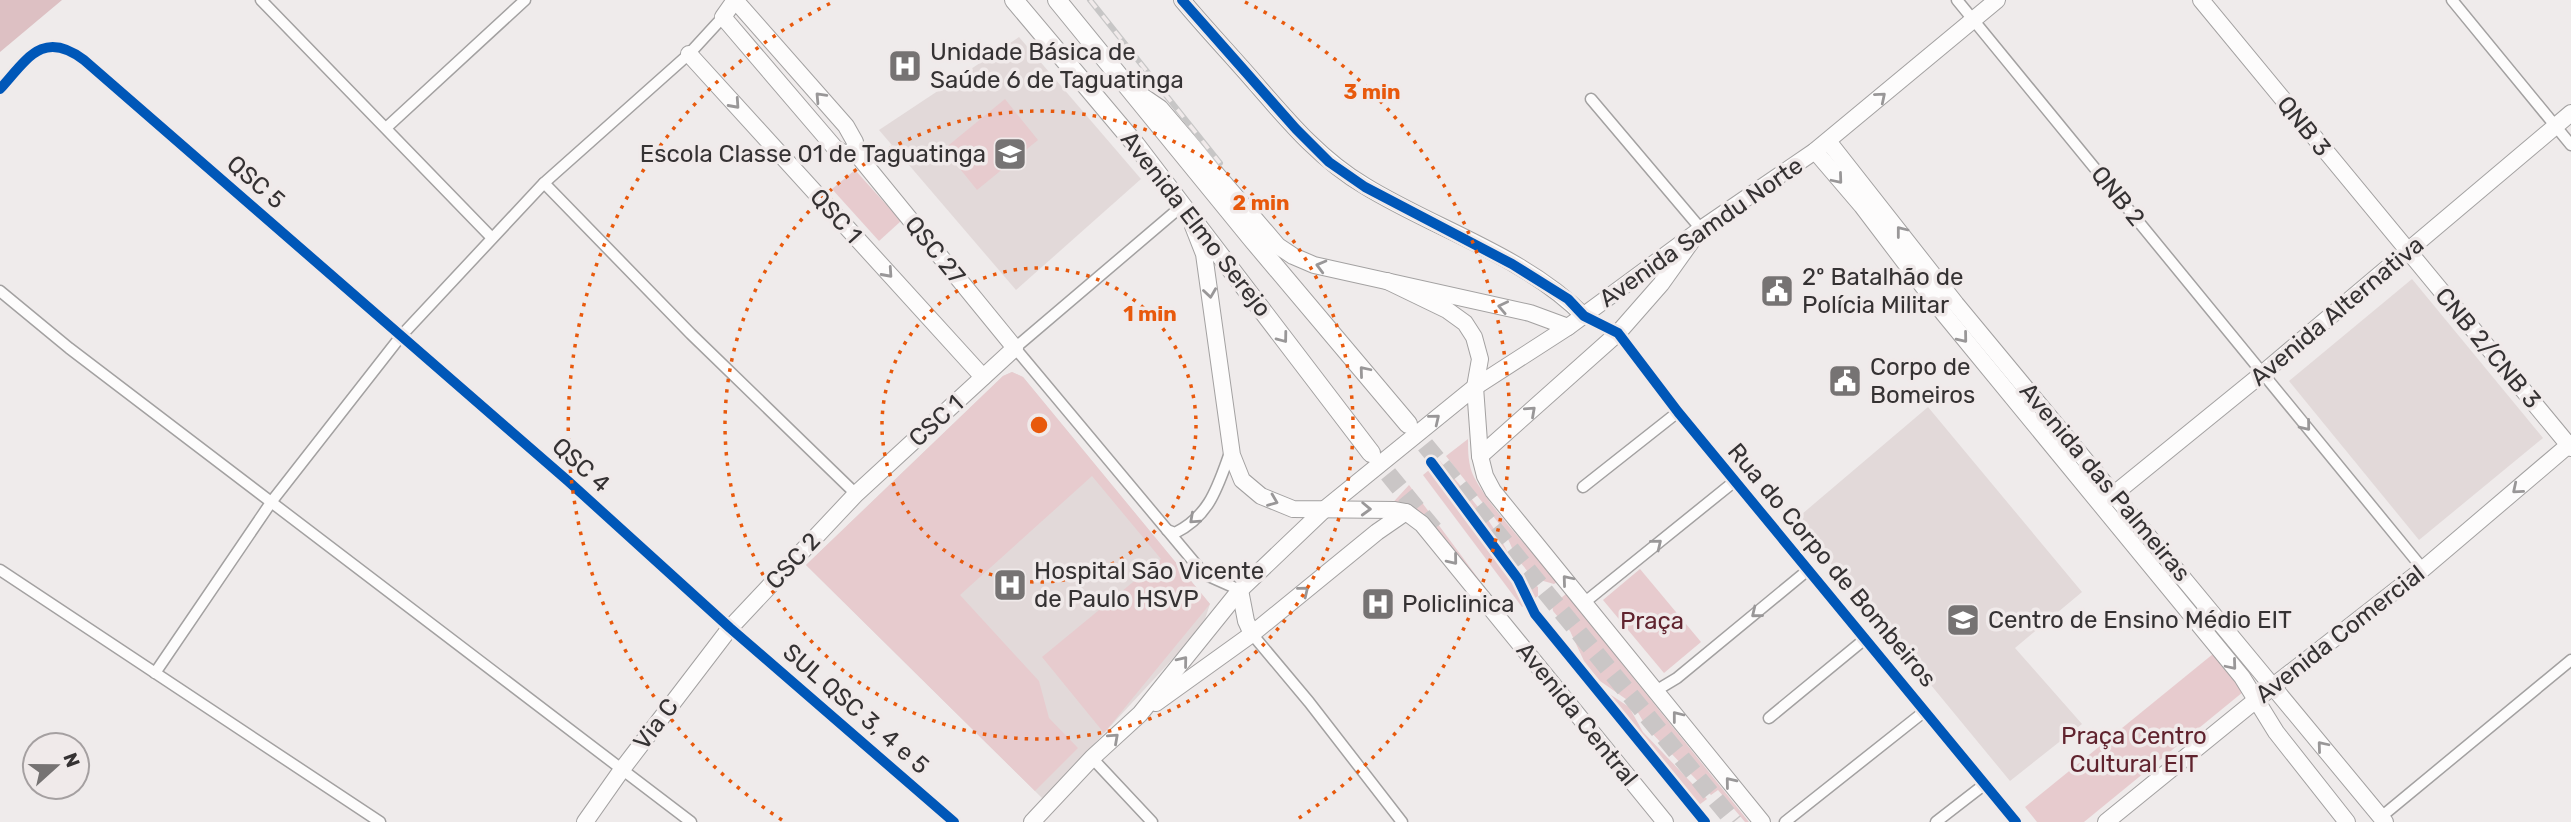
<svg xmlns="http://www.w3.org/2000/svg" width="2571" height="822" font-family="Rubik,sans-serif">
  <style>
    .built { fill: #e2d9d9 }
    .green { fill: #e7cbce }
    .forest { fill: #ddc0c3 }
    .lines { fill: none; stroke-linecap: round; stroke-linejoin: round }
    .primary-tunnel { stroke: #cac6c6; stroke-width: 18; stroke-dasharray: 18 9; stroke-linecap: butt }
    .street-casing { stroke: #a3a1a1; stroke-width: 13 }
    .secondary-casing { stroke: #a3a1a1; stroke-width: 18 }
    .primary-casing { stroke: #a3a1a1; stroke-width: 20 }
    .street { stroke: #fdfcfc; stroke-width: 10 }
    .secondary { stroke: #fdfcfc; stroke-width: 16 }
    .primary { stroke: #fdfcfc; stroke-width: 18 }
    .rail-casing { stroke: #c7c6c6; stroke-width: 6 }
    .rail { stroke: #f0eaea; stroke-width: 3.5; stroke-dasharray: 10; stroke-linecap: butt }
    .cycleway-casing { stroke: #f0eaea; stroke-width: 15 }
    .cycleway { stroke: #0057b8; stroke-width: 10 }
    .oneway { stroke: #999798 }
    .ring { fill: none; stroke: #e8590c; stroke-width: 3.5; stroke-dasharray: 3.5 7 }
    .labels { text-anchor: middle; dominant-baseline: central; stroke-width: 7; stroke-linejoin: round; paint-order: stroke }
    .poi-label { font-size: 24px; fill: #353233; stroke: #f0eaea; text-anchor: start }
    .street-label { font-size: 24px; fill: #353233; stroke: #f0eaea }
    .park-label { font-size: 24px; fill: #60232e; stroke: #f0eaea }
    .centre { fill: #e8590c; stroke: #f0eaea; stroke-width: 3.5 }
    .ring-label { font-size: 21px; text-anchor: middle; font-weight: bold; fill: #e8590c; stroke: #f0eaea; stroke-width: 7; stroke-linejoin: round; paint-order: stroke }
  </style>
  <rect width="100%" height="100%" fill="#efebeb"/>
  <!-- built -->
  <g class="built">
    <polygon points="1019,37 1141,179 1016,290 879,130"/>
    <polygon points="2412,279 2543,438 2419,540 2289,381"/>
    <polygon points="1012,372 1023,377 1210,604 1205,619 1192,638 1043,799 806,565 1003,376"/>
    <polygon points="1928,407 2082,592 2015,648 2082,724 2010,781 1795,520"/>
  </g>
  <!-- green -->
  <g class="green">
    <polygon points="1005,99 1038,140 977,190 944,149"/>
    <polygon points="855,170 901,221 879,241 832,189"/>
    <polygon points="1012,372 1023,377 1210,604 1104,733 1042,657 1161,559 1092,476 960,595 1039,681 1049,718 1078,748 1035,791 806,565 1003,376"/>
    <path d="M1468,439C1468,451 1468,465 1474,477C1491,510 1533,552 1557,582L1554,584L1533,578L1516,557L1504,530L1446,456Z"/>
    <path d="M1440,461C1459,485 1482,509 1498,535C1512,557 1513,571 1538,587V596L1522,607L1423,475Z"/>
    <polygon points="1409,485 1509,620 1428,523 1387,509"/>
    <polygon points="1640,569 1701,642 1664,673 1603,600"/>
    <polygon points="1566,594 1749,822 1745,822 1718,790 1711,795 1647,728 1633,704 1600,681 1584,661 1570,631 1553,611 1552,605"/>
    <polygon points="1534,616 1703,822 1698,822 1531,618"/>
    <polygon points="2213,654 2243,692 2084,822 2037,822 2025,807"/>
    <polygon points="1596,685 1629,707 1643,732 1707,799 1699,805 1712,822 1709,822"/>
  </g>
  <!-- forest -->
  <polygon class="forest" points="0,0 62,0 0,52"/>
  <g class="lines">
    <!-- primary-tunnel -->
    <g class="primary-tunnel">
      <polyline points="1408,424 1734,822"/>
      <polyline points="1371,453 1435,531"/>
    </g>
    <defs>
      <g id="street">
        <polyline points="261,0 492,238"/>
        <polyline points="1957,0 2423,569"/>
        <polyline points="2452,0 2571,145"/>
        <path d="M0,89C27,59 43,29 84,60L568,481L730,628L954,822"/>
        <polyline points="1591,99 1701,229"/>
        <polyline points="386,128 525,0"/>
        <polyline points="544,183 691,334 856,494"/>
        <polyline points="1183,205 1015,348 1204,574 1240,590"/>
        <polyline points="0,291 69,348 691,822"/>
        <polyline points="1584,316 1618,333 1678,412 2016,822"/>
        <polyline points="1583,487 1678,412"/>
        <path d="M1167,530L1175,533C1211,515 1218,485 1231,450"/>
        <polyline points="0,570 380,822"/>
        <polyline points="1585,602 1735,481"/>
        <polyline points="1252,634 1309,702 1402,822"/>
        <polyline points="155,673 272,501 401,336 544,183 689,54 723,17"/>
        <polyline points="1657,690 1677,678 1808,570"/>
        <polyline points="1769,718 1865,639"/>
        <polyline points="1092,758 1152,822"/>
        <polyline points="2381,817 2571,660"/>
        <polyline points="1785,822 1925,711"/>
        <polyline points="1936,822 1985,784"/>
      </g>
      <g id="secondary">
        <polyline points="735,0 723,17 835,148 843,153 855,152"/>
        <path d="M1182,0C1206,29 1232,56 1256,84C1289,122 1321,160 1365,186C1435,229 1525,256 1584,316"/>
        <polyline points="2201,0 2571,448"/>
        <polyline points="689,54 983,377"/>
        <polyline points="1135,91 1160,108 1278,246 1293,256 1314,265 1530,313 1568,327"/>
        <polyline points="1828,141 1956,304 2385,822"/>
        <polyline points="1815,151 1862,206 1944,314 2242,677 2276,732 2347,822"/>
        <polyline points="1193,226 1204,254 1232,455 1242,480 1261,496 1293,509 1395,510 1406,512 1422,524 1665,822"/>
        <polyline points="1387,281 1447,310 1465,323 1474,337 1480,359 1475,387 1480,456 1485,476 1493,491 1762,822"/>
        <polyline points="1480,456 1618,333 1661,284 1691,242"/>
        <polyline points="2108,499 2263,373 2571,113"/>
        <polyline points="1240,590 1246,621 1252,634"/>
        <polyline points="1156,703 1252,634 1377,532 1406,512"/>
        <polyline points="585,822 623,768 730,628 856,494 1015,348 855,152 855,142 846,126 735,0"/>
        <polyline points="1032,822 1092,758 1140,714 1240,590 1326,508 1475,387 1568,327 1701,229 1815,151 1997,0"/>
        <polyline points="2106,822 2272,687 2423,569 2571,443"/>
      </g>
      <g id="primary">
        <polyline points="1014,0 1136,145 1371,453"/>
        <polyline points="1057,0 1252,239 1408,424"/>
      </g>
    </defs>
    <!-- street casing -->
    <use href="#street" class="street-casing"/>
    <!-- secondary casing -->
    <use href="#secondary" class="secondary-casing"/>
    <!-- primary casing -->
    <use href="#primary" class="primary-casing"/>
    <!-- street -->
    <use href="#street" class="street"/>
    <!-- secondary -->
    <use href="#secondary" class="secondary"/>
    <!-- primary -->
    <use href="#primary" class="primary"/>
    <defs>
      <polyline id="rail" points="1090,0 1220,163"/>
    </defs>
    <!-- rail casing -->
    <use href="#rail" class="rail-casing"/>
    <!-- rail -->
    <use href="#rail" class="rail"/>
    <defs>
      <g id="cycleway">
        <polyline points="1182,0 1296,129 1329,162 1365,187 1512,264 1568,299 1584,316 1618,333 1678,412 2016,822"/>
        <path d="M0,89C27,59 43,29 84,60L568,481L730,628L954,822"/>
        <polyline points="1431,462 1518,579 1535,614 1705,822"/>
      </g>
    </defs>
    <!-- cycleway casing -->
    <use href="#cycleway" class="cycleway-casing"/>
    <!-- cycleway -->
    <use href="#cycleway" class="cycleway"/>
  </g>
  <!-- one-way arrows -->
  <defs><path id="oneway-chevron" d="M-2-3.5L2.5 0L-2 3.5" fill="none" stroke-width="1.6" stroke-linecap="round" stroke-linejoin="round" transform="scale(1.75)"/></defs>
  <g class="oneway">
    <use href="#oneway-chevron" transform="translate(820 97) rotate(-133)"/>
    <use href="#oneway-chevron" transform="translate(1881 97) rotate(-40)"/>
    <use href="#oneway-chevron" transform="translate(735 104) rotate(48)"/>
    <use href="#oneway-chevron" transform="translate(1838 179) rotate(50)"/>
    <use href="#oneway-chevron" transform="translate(1901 231) rotate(-128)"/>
    <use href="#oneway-chevron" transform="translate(1321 266) rotate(-165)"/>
    <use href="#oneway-chevron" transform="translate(888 273) rotate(48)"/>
    <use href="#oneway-chevron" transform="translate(1210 293) rotate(82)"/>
    <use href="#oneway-chevron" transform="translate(1503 307) rotate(-168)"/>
    <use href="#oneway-chevron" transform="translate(1283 338) rotate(53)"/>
    <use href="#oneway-chevron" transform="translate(1963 338) rotate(51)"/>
    <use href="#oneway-chevron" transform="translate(1364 371) rotate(-130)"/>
    <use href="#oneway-chevron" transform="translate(1531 411) rotate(-42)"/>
    <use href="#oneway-chevron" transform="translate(1435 419) rotate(-39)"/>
    <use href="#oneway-chevron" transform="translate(2306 426) rotate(51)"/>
    <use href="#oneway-chevron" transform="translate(2517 489) rotate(140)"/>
    <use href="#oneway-chevron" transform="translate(1273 501) rotate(22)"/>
    <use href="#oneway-chevron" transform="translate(1366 509) rotate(2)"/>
    <use href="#oneway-chevron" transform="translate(1194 519) rotate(138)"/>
    <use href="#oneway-chevron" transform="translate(1657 544) rotate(-39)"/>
    <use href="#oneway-chevron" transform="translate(1453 560) rotate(51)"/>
    <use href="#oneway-chevron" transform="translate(1567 580) rotate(-130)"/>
    <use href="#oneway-chevron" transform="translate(1304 591) rotate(-39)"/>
    <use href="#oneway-chevron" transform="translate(1756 613) rotate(141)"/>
    <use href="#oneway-chevron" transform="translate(1183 661) rotate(-51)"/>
    <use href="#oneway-chevron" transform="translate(2232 665) rotate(50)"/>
    <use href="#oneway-chevron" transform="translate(1677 716) rotate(-128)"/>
    <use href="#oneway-chevron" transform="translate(1114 738) rotate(-42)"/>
    <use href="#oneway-chevron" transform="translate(2322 746) rotate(-130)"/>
    <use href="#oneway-chevron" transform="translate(1730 782) rotate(-129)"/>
  </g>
  <!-- distance rings -->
  <g class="ring">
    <circle cx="1039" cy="425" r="157"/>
    <circle cx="1039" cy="425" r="314"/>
    <path d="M782 820A471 471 0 0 1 833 2M1245 2A471 471 0 0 1 1296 820"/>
  </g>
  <!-- icons -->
  <defs>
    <symbol id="hospital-square" viewBox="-11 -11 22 22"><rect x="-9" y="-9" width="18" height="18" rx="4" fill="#767373" stroke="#f0eaea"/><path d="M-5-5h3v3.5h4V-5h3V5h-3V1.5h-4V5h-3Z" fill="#fff"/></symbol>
    <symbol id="school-square" viewBox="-11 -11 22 22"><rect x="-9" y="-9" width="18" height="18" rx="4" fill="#767373" stroke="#f0eaea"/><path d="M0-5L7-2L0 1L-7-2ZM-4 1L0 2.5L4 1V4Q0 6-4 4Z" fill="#fff"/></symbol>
    <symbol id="civic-square" viewBox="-11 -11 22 22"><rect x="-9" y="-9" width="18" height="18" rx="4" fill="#767373" stroke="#f0eaea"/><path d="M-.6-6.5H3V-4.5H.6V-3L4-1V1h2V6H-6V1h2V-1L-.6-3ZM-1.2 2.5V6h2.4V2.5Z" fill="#fff"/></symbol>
  </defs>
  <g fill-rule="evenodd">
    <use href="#hospital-square" x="886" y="47" width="38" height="38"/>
    <use href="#school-square" x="991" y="135" width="38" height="38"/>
    <use href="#civic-square" x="1758" y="272" width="38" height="38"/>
    <use href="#civic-square" x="1826" y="362" width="38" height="38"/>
    <use href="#hospital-square" x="991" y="566" width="38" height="38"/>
    <use href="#hospital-square" x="1359" y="585" width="38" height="38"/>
    <use href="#school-square" x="1944" y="601" width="38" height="38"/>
  </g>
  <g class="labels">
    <!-- poi labels -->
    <g class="poi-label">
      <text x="930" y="52">Unidade Básica de<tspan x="930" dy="28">Saúde 6 de Taguatinga</tspan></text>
      <text x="986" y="154" text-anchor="end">Escola Classe 01 de Taguatinga</text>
      <text x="1802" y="277">2º Batalhão de<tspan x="1802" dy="28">Polícia Militar</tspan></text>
      <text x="1870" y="367">Corpo de<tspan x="1870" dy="28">Bomeiros</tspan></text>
      <text x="1034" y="571">Hospital São Vicente<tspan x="1034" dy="28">de Paulo HSVP</tspan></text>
      <text x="1402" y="604">Policlinica</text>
      <text x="1988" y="620">Centro de Ensino Médio EIT</text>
    </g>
    <!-- street labels -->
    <g class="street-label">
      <text transform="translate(2304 126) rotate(51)">QNB 3</text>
      <text transform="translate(256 182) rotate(41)">QSC 5</text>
      <text transform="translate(2118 196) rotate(51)">QNB 2</text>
      <text transform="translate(836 216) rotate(48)">QSC 1</text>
      <text transform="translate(1196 224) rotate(52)">Avenida Elmo Serejo</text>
      <text transform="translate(1701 232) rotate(-35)">Avenida Samdu Norte</text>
      <text transform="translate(935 250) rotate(51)">QSC 27</text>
      <text transform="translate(2337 311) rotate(-40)">Avenida Alternativa</text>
      <text transform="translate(2488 348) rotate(50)">CNB 2/CNB 3</text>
      <text transform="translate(936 421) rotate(-42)">CSC 1</text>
      <text transform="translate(581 465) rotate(42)">QSC 4</text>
      <text transform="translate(2105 482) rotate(50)">Avenida das Palmeiras</text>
      <text transform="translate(793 561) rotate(-47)">CSC 2</text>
      <text transform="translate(1832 565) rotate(50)">Rua do Corpo de Bombeiros</text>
      <text transform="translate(2340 634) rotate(-38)">Avenida Comercial</text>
      <text transform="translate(856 709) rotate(41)">SUL QSC 3, 4 e 5</text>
      <text transform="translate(1577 714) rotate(51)">Avenida Central</text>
      <text transform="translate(656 724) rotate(-53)">Via C</text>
    </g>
    <!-- park labels -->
    <g class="park-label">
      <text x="1652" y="621">Praça</text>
      <text x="2134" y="736">Praça Centro<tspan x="2134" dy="28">Cultural EIT</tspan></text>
    </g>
  </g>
  <circle cx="1039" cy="425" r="10" class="centre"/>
  <g class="ring-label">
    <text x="1372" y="99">3 min</text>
    <text x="1261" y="210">2 min</text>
    <text x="1150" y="321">1 min</text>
  </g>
  <!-- north arrow -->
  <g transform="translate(56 766) rotate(69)"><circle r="33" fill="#f0eaea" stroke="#a5a0a1" stroke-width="2"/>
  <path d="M0-5L12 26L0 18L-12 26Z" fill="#767373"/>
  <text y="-10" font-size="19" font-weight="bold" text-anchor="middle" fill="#353233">N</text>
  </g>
</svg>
